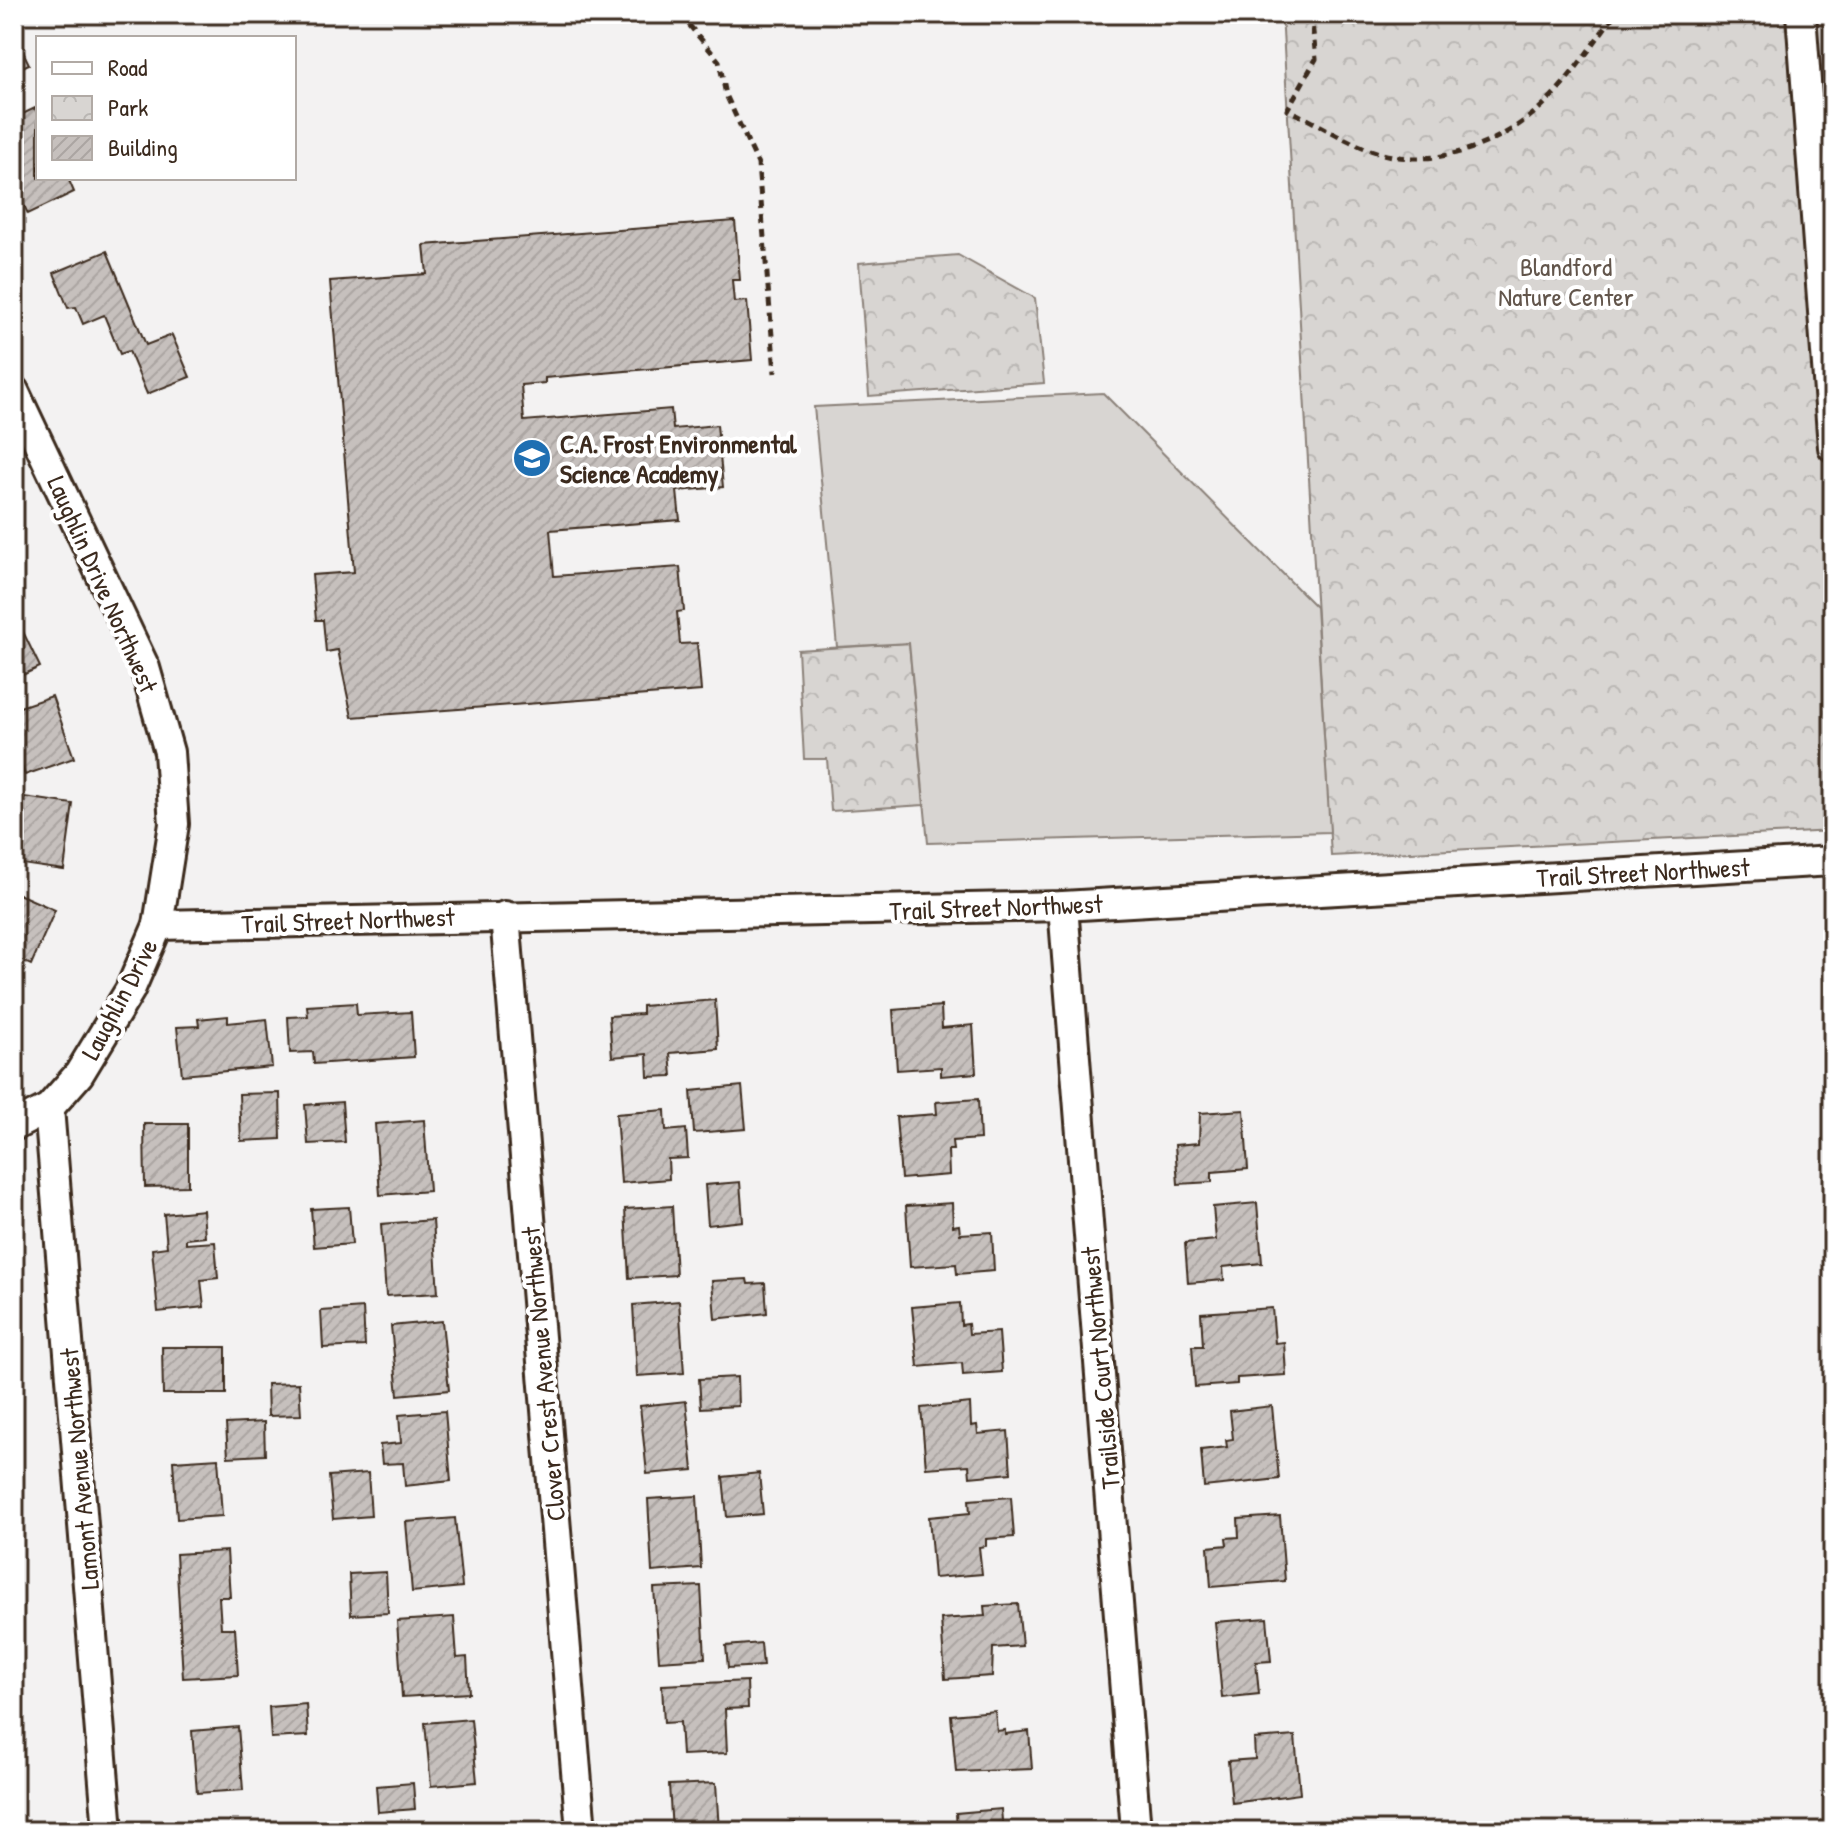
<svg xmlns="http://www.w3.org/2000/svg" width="1847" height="1845" font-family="'Patrick Hand',sans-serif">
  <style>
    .park { fill: url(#park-crowns); stroke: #8a8078; stroke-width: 2 }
    .garden { fill: #d8d5d2; stroke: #8a8078; stroke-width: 2 }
    .building { fill: url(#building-hatch); stroke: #3b2a1e; stroke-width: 2 }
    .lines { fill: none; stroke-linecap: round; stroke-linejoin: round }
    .minor-casing { stroke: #3b2a1e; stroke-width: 34 }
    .path { stroke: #3b2a1e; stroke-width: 5; stroke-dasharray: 8 6; stroke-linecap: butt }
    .minor { stroke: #fff; stroke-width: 28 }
    .labels { text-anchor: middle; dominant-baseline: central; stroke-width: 8; stroke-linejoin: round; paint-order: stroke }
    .park-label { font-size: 26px; fill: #62554b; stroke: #fff }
    .poi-label { font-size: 26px; font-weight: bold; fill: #3b2a1e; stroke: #fff; text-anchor: start }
    .street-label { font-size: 26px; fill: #3b2a1e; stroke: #fff }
  </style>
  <defs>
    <pattern id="park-crowns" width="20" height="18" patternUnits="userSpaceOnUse" patternTransform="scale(2)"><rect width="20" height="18" fill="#d8d5d2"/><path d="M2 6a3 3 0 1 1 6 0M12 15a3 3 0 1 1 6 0" fill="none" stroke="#bab7b4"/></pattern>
    <pattern id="building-hatch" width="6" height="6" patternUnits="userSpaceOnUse" patternTransform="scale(2)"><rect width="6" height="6" fill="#c6c0bd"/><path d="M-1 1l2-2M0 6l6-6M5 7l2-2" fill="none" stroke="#aba5a2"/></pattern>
  </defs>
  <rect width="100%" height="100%" fill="#f3f2f2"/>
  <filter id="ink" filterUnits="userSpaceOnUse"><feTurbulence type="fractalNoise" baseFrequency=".0125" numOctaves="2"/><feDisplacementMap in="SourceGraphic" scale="16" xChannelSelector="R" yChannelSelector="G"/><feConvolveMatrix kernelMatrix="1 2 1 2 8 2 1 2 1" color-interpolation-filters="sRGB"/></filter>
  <g filter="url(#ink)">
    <!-- park -->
    <g class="park">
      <polygon points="1282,14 1833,14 1833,831 1331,856"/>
      <polygon points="958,255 1035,298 1044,383 869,396 859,263"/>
      <polygon points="909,643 924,805 831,811 827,759 804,759 798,650"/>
    </g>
    <!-- garden -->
    <polygon class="garden" points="1103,393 1316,607 1330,832 928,843 909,643 837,647 814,407"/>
    <!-- building -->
    <g class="building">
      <polygon points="14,33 29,64 14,71"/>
      <polygon points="35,108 38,115 38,178 68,178 74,192 28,214 14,185 14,118"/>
      <polygon points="735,221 740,280 732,280 734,302 747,301 752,360 545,378 545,383 521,385 524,421 671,409 673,429 717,425 723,487 677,491 680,520 550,530 554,576 680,567 684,611 677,612 680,644 697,643 701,691 352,717 338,650 326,652 323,620 316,620 312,575 354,572 330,281 427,274 424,245"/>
      <polygon points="107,251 146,345 172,335 190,377 147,394 129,351 120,354 104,315 83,324 76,307 68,308 54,273"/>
      <polygon points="14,613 40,667 14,679"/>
      <polygon points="52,696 74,758 25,775 14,744 14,709"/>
      <polygon points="24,797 73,804 64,870 15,863"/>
      <polygon points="14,892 55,910 31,965 14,957"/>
      <polygon points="715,1000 718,1049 670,1053 672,1076 648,1077 647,1054 612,1057 609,1016 642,1014 642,1006"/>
      <polygon points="356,1003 357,1015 411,1012 414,1057 314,1064 313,1052 290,1053 288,1017 308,1016 307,1006"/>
      <polygon points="941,1006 942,1028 973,1025 976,1073 941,1076 941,1067 897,1070 893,1010"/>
      <polygon points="228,1016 228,1023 267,1019 272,1067 182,1075 177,1027 199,1026 198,1019"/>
      <polygon points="742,1086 746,1129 694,1133 691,1091"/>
      <polygon points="280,1093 281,1139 241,1141 239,1094"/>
      <polygon points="978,1099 980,1139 952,1141 953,1150 948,1150 949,1175 901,1179 896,1117 937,1114 936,1102"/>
      <polygon points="342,1102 345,1142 308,1144 305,1105"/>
      <polygon points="665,1110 666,1131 686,1129 688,1158 668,1159 669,1179 621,1183 616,1114"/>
      <polygon points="1244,1110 1248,1169 1212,1172 1212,1182 1178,1184 1175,1145 1199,1143 1200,1113"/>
      <polygon points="424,1120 429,1191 380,1195 375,1124"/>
      <polygon points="144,1124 188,1124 188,1186 145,1187"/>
      <polygon points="740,1182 743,1221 708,1225 705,1185"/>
      <polygon points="952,1203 953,1226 959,1225 960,1234 992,1232 994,1271 957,1274 956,1264 910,1267 906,1206"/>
      <polygon points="1257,1203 1262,1263 1223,1267 1224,1280 1188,1283 1185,1243 1216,1240 1213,1207"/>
      <polygon points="672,1206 676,1275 629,1278 625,1209"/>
      <polygon points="349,1207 352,1244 314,1247 311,1209"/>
      <polygon points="203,1210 205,1237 186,1239 186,1244 215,1242 218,1278 201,1280 204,1307 158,1312 152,1249 167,1247 164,1214"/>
      <polygon points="433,1220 438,1293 386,1296 381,1224"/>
      <polygon points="747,1279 748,1284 765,1283 767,1313 715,1319 712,1281"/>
      <polygon points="679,1301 684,1373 637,1376 633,1305"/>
      <polygon points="960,1303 961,1325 968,1324 969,1334 999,1332 1002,1372 963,1375 962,1363 918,1367 912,1307"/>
      <polygon points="363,1308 365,1346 323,1348 321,1311"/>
      <polygon points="1272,1308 1275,1343 1284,1342 1286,1375 1237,1378 1237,1384 1195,1387 1192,1346 1203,1346 1201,1313"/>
      <polygon points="442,1321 449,1390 398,1395 391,1326"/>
      <polygon points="162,1347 226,1347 226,1394 163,1394"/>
      <polygon points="737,1377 738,1406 701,1408 699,1379"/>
      <polygon points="299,1383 301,1415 268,1416 267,1384"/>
      <polygon points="686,1401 693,1470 647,1474 640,1406"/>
      <polygon points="970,1403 971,1426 977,1425 978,1434 1008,1431 1011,1473 970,1477 969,1465 926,1468 921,1408"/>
      <polygon points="1272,1406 1279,1479 1204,1487 1201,1450 1227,1447 1226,1440 1233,1439 1230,1411"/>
      <polygon points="445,1411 451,1481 405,1486 403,1463 382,1464 380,1445 401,1443 399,1415"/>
      <polygon points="264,1422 265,1455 228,1457 226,1424"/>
      <polygon points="218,1458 222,1516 177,1519 173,1461"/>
      <polygon points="368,1473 371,1516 333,1519 329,1476"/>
      <polygon points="759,1473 763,1514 727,1517 723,1477"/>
      <polygon points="697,1496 701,1568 652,1572 648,1499"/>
      <polygon points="1011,1497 1014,1537 986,1539 986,1546 979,1547 982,1574 934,1578 929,1517 970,1513 969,1500"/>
      <polygon points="1280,1516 1285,1581 1211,1587 1208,1547 1227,1545 1226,1538 1239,1537 1238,1519"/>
      <polygon points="455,1518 462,1587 412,1592 406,1522"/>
      <polygon points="227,1551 230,1597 219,1597 221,1628 235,1628 238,1675 183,1678 176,1554"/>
      <polygon points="386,1572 388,1613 351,1615 349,1574"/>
      <polygon points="701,1586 705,1658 659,1661 654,1588"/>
      <polygon points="1018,1604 1022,1646 993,1648 992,1676 945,1679 941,1619 985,1616 984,1606"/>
      <polygon points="454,1617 457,1658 467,1657 469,1693 402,1697 397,1621"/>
      <polygon points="1267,1618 1271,1661 1256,1662 1259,1694 1222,1698 1215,1622"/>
      <polygon points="761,1643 763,1666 728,1668 726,1646"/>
      <polygon points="747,1681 748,1708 725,1709 727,1753 682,1755 680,1722 664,1723 662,1685"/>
      <polygon points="306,1704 308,1736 271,1738 269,1707"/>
      <polygon points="995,1711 997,1731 1005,1730 1005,1734 1029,1731 1032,1769 956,1772 951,1715"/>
      <polygon points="471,1719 477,1782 431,1786 425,1723"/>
      <polygon points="238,1727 243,1790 197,1793 192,1731"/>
      <polygon points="1295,1736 1300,1794 1232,1803 1228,1761 1255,1759 1254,1739"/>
      <polygon points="413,1783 415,1809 378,1812 376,1786"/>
      <polygon points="716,1783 719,1831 672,1831 669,1785"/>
      <polygon points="1001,1809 1003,1831 957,1831 956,1813"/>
      <polygon points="795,1822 796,1831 755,1831 754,1826"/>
      <polygon points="469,1824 470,1831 425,1831 425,1826"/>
    </g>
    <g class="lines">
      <defs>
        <g id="minor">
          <polyline points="1801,14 1833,447"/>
          <polyline points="14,391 145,668 169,752 174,824 158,925 130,990 79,1074 49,1108 14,1126"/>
          <polyline points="1063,906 1136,1831"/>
          <polyline points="505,916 581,1831"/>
          <polyline points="158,925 1063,906 1833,861"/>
          <polyline points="49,1108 108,1831"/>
        </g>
      </defs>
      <!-- minor casing -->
      <use href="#minor" class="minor-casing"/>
      <!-- path -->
      <g class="path">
        <polyline points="680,14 719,61 726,95 758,164 775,373"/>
        <path d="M1311,14L1316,59L1287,110C1320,123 1349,145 1383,154C1442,169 1510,141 1551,97C1575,72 1594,42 1615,14"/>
      </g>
      <!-- minor -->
      <use href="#minor" class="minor"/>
    </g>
  </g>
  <!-- icons -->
  <defs>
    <symbol id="school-disc" viewBox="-11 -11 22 22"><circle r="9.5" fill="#1f6fb2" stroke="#fff"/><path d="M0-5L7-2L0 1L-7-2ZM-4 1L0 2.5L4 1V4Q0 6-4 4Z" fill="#fff"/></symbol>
  </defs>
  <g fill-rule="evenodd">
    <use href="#school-disc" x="510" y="436" width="44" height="44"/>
  </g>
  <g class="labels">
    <!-- park labels -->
    <g class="park-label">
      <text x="1566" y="266">Blandford<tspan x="1566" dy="30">Nature Center</tspan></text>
    </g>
    <!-- poi labels -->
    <g class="poi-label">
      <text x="560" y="443">C.A. Frost Environmental<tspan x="560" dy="30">Science Academy</tspan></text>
    </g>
    <!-- street labels -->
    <g class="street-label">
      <text transform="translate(103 584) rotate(66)">Laughlin Drive Northwest</text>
      <text transform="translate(1643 872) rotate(-3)">Trail Street Northwest</text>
      <text transform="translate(996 907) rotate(-2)">Trail Street Northwest</text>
      <text transform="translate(348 920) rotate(-2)">Trail Street Northwest</text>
      <text transform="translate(119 999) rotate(-62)">Laughlin Drive</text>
      <text transform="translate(1100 1368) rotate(-95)">Trailside Court Northwest</text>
      <text transform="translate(543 1374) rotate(-95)">Clover Crest Avenue Northwest</text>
      <text transform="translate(79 1469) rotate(-95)">Lamont Avenue Northwest</text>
    </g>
  </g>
  <!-- margin -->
  <rect width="1847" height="1845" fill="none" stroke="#fff" stroke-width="48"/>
  <rect x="24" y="24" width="1799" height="1797" fill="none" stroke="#3b2a1e" stroke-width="3" filter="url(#ink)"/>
  <!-- legend -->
  <rect x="36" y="36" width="260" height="144" fill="#ffffff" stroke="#b1aaa5" stroke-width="2"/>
  <rect x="52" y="62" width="40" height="12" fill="#ffffff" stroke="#b1aaa5" stroke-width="2"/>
  <text x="108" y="76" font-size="24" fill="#3b2a1e">Road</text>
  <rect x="52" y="96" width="40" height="24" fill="url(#park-crowns)" stroke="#b1aaa5" stroke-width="2"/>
  <text x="108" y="116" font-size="24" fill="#3b2a1e">Park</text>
  <rect x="52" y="136" width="40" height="24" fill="url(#building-hatch)" stroke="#b1aaa5" stroke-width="2"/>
  <text x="108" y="156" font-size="24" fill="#3b2a1e">Building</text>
</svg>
